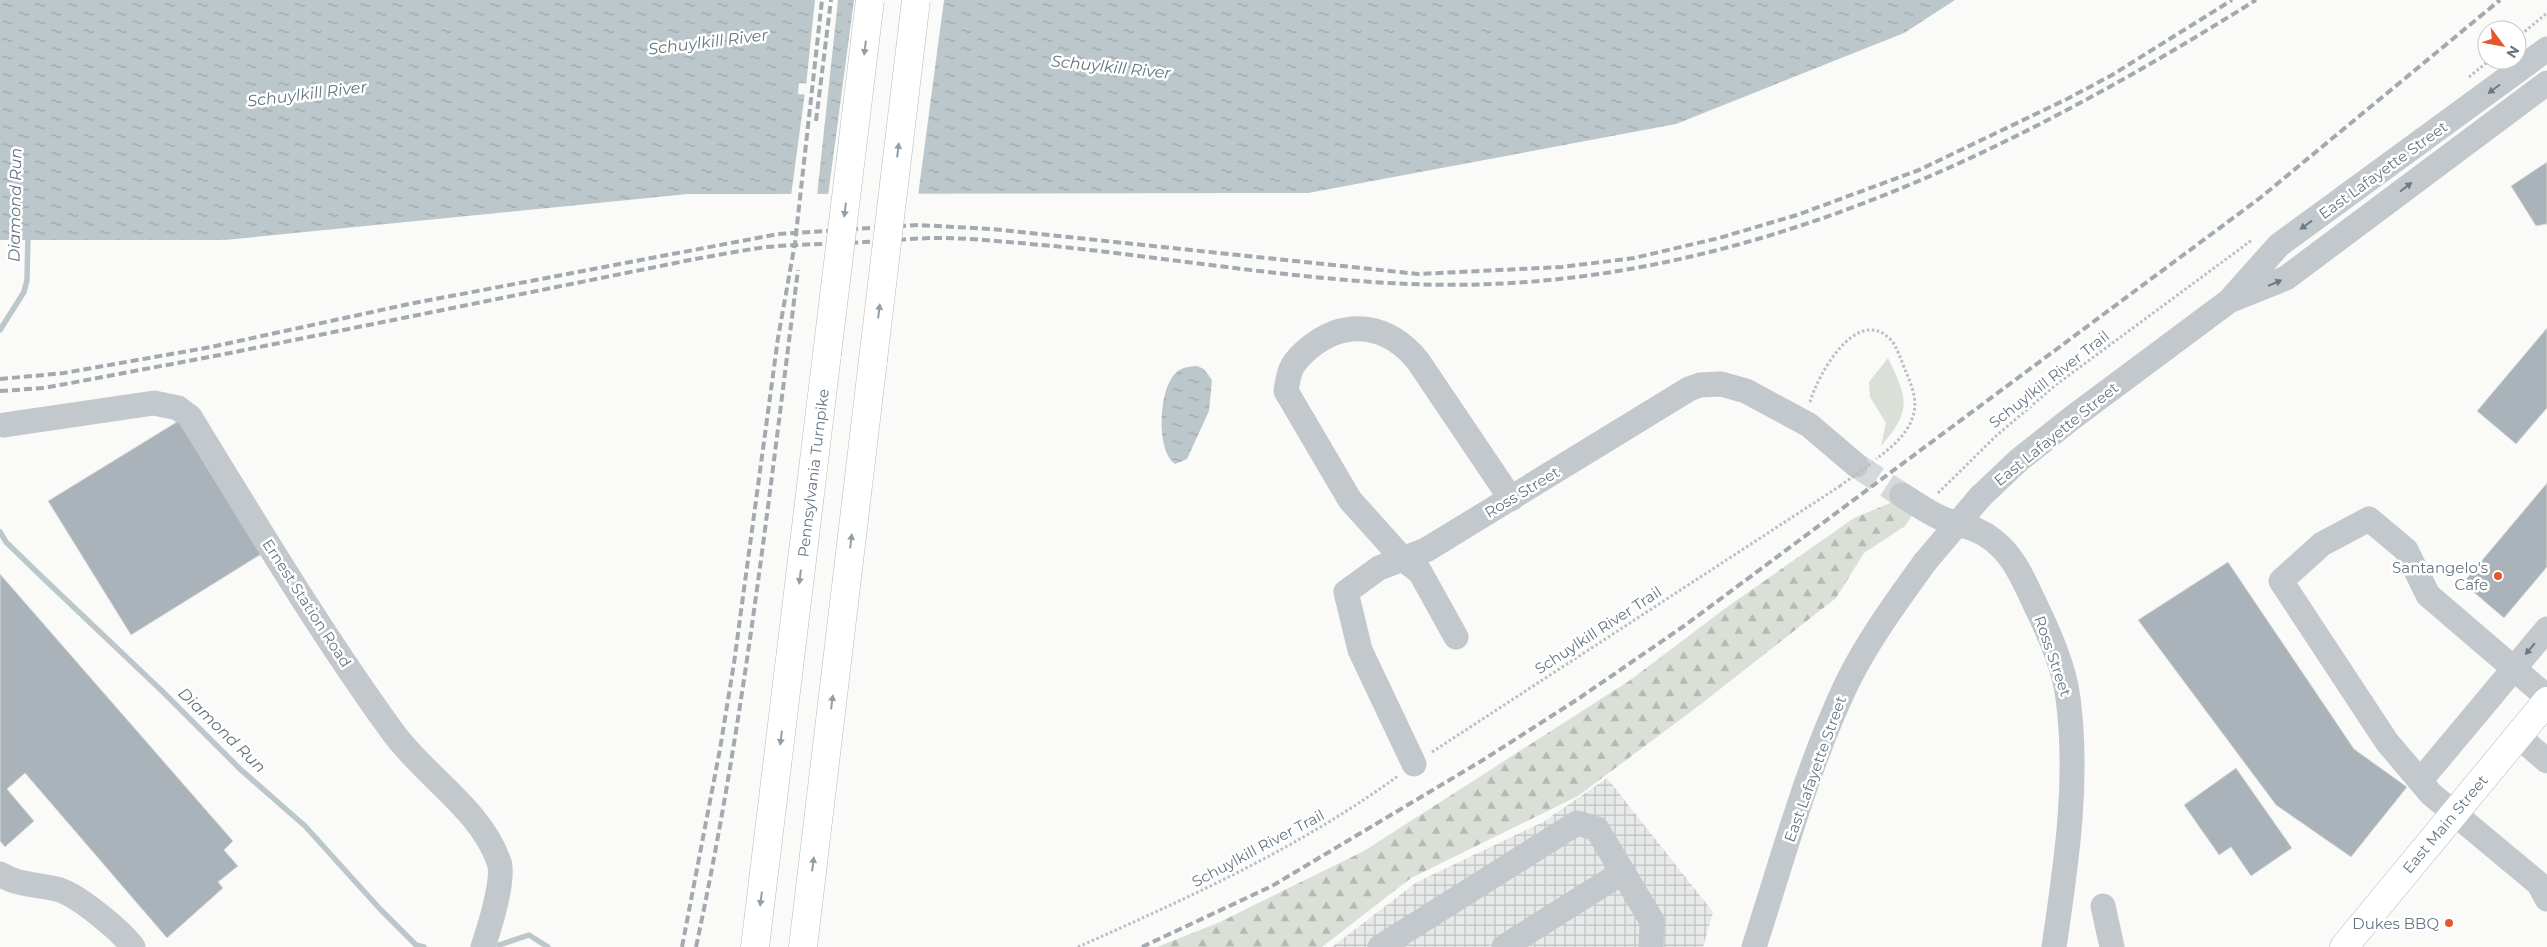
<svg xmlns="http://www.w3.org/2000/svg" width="2547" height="947" font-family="Montserrat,sans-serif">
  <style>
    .industrial { fill: url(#industrial-grid) }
    .grass { fill: #dadfd7 }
    .forest { fill: url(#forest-firs) }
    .water { fill: url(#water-ripples); fill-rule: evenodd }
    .pier { fill: #fafaf8 }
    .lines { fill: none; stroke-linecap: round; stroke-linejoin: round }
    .stream { stroke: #bbc7cb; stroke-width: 5.5 }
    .building { fill: #aab3b9; stroke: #dcdcda }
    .minor-tunnel { stroke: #d5d9db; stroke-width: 25; stroke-dasharray: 25 12; stroke-linecap: butt }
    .major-casing { stroke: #b5babe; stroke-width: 29 }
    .highway-casing { stroke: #b4b9bd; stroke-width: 29 }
    .path { stroke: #bbbfc2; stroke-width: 3; stroke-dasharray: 2.5 2.5; stroke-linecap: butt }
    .minor { stroke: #c3c8cc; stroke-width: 25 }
    .major { stroke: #fff; stroke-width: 28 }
    .highway { stroke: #fff; stroke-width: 28 }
    .rail { stroke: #a2aab0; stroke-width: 4; stroke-dasharray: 8 4; stroke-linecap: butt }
    .highway-bridge-casing { stroke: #b4b9bd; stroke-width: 29; stroke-linecap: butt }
    .path-bridge { stroke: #bbbfc2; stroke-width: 3; stroke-dasharray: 2.5 2.5; stroke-linecap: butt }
    .minor-bridge { stroke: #c3c8cc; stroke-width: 25 }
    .highway-bridge { stroke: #fff; stroke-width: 28 }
    .oneway { fill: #939fa8 }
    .oneway2 { fill: #6a7a87 }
    .poi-dot { fill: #e4572e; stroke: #fff; stroke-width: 2 }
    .labels { text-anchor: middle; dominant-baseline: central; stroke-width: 5; stroke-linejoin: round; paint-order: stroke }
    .street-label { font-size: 15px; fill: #657683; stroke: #fff }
    .poi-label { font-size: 15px; fill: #657683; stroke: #fff; text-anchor: end }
    .water-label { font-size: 16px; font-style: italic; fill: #60757c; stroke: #fff }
  </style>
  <defs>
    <pattern id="industrial-grid" width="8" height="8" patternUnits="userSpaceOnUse" patternTransform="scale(1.25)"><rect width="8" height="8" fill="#e8e9e9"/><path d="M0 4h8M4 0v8" fill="none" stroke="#c0c1c2"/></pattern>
    <pattern id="forest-firs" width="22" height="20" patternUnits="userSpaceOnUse" patternTransform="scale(1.25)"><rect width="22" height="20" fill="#dadfd7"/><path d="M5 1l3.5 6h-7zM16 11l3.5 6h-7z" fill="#b4b9b4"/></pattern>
    <pattern id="water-ripples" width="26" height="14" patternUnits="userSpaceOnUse" patternTransform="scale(1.25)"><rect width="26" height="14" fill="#bbc7cb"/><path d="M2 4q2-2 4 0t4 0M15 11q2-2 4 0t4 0" fill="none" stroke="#9ca6aa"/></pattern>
  </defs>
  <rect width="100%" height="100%" fill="#fafaf8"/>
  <!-- industrial -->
  <polygon class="industrial" points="1607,778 1713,912 1703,947 1332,947 1417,882 1543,822"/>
  <!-- grass -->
  <path class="grass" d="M1888,358C1908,399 1912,411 1881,446L1886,423L1870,397L1869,382Z"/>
  <!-- forest -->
  <polygon class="forest" points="1895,501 1914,513 1905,526 1864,553 1836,598 1701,704 1578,796 1411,878 1322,947 1157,947 1220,922 1364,851 1629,681 1723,610 1854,518"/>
  <!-- water -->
  <g class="water">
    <path d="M0,0H1955L1904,33L1676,124L1308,193L688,194L225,240H0ZM799,83L824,85L823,96L798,94Z"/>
    <path d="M1197,366L1204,369L1212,380L1209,411L1187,459L1175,464C1156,451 1159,393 1173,376C1180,367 1187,367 1197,366Z"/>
  </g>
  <!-- pier -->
  <g class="pier">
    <polygon points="815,0 838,0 817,196 791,196 805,92 820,93 821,87 806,86"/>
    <polygon points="854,0 944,0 918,196 828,196"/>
  </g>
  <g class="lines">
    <!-- stream -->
    <g class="stream">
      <polyline points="0,330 24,292 27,280 28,233"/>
      <polyline points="0,532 6,542 41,576 163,692 240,769 305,826 380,909 416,945 424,947"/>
      <polyline points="499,945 529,935 548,947"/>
    </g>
  </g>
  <!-- building -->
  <g class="building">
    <polygon points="2547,162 2547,224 2536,226 2511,186"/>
    <polygon points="2547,328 2547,408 2516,444 2477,411"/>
    <polygon points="180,420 263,553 131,635 48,501"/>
    <polygon points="2547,483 2547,567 2504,618 2463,583"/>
    <polygon points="2228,562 2354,749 2407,787 2351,857 2276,805 2138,620"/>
    <polygon points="0,574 233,841 224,850 238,866 218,882 223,888 167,938 25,773 7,789 34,821 5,847 0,841"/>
    <polygon points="2236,768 2292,848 2251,876 2231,847 2219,855 2184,805"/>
  </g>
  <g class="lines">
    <!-- minor-tunnel -->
    <polyline class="minor-tunnel" points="1856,465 1902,495"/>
    <defs>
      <polyline id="major" points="2344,947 2547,701"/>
      <g id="highway">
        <polyline points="755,947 827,354"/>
        <polyline points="803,947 873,360"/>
      </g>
    </defs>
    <!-- major casing -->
    <use href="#major" class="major-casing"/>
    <!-- highway casing -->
    <use href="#highway" class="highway-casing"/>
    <!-- path -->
    <g class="path">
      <polyline points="2517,38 2547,13"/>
      <polyline points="2469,77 2490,60"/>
      <path d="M1810,402C1817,377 1855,306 1889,338C1897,345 1901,361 1906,372C1912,386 1918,401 1913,416C1908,434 1891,448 1876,459"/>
      <polyline points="1938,493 1996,436 2057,384 2252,240"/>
      <polyline points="1432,752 1840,486"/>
      <path d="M1078,947C1190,897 1299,848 1398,776"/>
    </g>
    <!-- minor -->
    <g class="minor">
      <polyline points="2234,299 2286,278 2547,83"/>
      <path d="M4,425L154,403L178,408L190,417C255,523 319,630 392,731C425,777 480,808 499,862C505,879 489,929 483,947"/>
      <path d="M1902,495C1915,503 1927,512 1941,518C1961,527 1974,525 1993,540C2014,556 2023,579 2034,602C2048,631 2064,666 2068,698C2079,782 2066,865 2054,947"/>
      <polyline points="1980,497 2019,460 2072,418 2229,301 2279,245 2547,49"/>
      <path d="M1456,637L1420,572L1403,559L1350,500L1286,391C1287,385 1288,378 1290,372C1293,362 1302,354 1309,348C1347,317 1389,325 1418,361L1511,499"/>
      <polyline points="2547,697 2428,595 2406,550 2369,519 2322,544 2281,581 2387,742 2431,794 2539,884 2547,899"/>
      <polyline points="2518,736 2547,761"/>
      <polyline points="1414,764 1360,650 1346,592 1379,568 1426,550 1689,389 1700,385 1721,384 1746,391 1809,425 1856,465"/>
      <polyline points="2420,781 2547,629"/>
      <path d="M0,874C18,886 40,884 60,890C80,897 120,930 133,947"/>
      <polyline points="2103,906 2112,947"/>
      <polyline points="1380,947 1577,823 1597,829 1652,921 1651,947"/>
      <polyline points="1504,947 1623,872"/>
      <path d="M1754,947C1783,858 1807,767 1847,683C1868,640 1897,601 1925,562"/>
    </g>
    <!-- major -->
    <use href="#major" class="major"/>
    <!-- highway -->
    <use href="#highway" class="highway"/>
    <!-- rail -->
    <g class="rail">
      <polyline points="816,121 831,0"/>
      <polyline points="0,379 64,373 211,347 409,304 778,234 918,225 992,229 1418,274 1562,267 1634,258 1719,238 1797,215 1919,170 2067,99 2112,75 2232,0"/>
      <path d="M0,391L44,388L220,355L695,259C719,255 743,250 767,247C800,244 833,244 865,242C889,241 914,238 938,238C977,238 1015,243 1053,246C1172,258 1290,279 1410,284C1720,297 1999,161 2256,0"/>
      <polyline points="682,947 720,749 734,663 778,338 795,243 822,0"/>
      <path d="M696,947C744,724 769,496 798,270"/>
      <polyline points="1142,947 1272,886 1483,760 1578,699 1684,626 2260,198 2500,0"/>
    </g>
    <defs>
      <g id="highway-bridge">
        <polyline points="827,354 870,0"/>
        <polyline points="873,360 916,0"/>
      </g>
    </defs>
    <!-- highway-bridge casing -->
    <use href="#highway-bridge" class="highway-bridge-casing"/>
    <!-- path-bridge -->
    <polyline class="path-bridge" points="1840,486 1873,462"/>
    <!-- minor-bridge -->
    <polyline class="minor-bridge" points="1925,562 1980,497"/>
    <!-- highway-bridge -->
    <use href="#highway-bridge" class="highway-bridge"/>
  </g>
  <!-- one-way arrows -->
  <defs><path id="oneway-solid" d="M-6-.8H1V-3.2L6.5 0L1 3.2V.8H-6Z" transform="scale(1.25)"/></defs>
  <g class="oneway">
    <use href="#oneway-solid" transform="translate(865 48) rotate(97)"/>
    <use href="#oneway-solid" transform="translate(898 150) rotate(-83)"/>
    <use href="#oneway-solid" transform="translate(845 210) rotate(97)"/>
    <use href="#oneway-solid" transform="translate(879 311) rotate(-83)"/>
    <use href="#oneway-solid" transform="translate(851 541) rotate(-83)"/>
    <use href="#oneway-solid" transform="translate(800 577) rotate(97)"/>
    <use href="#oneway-solid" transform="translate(832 702) rotate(-83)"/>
    <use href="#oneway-solid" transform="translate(781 738) rotate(97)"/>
    <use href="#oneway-solid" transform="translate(813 864) rotate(-83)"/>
    <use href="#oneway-solid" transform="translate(761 899) rotate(97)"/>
  </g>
  <g class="oneway2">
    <use href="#oneway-solid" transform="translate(2494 89) rotate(143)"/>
    <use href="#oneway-solid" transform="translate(2406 187) rotate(-37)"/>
    <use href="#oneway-solid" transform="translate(2306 225) rotate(144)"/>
    <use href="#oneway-solid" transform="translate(2275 283) rotate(-23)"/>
    <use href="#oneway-solid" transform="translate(2530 649) rotate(130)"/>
  </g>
  <!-- markers -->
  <g class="poi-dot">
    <circle cx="2498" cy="576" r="5"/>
    <circle cx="2449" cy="923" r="5"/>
  </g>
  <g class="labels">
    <!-- street labels -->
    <g class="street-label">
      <text transform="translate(2383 170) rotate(-36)">East Lafayette Street</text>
      <text transform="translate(2049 379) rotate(-38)">Schuylkill River Trail</text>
      <text transform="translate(2056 434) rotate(-39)">East Lafayette Street</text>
      <text transform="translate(813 473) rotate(-83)">Pennsylvania Turnpike</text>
      <text transform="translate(1522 492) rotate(-31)">Ross Street</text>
      <text transform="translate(307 603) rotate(57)">Ernest Station Road</text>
      <text transform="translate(1598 630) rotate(-33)">Schuylkill River Trail</text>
      <text transform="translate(2053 656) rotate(71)">Ross Street</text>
      <text transform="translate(1815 769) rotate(-70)">East Lafayette Street</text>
      <text transform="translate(2445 824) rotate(-50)">East Main Street</text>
      <text transform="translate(1258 848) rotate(-28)">Schuylkill River Trail</text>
    </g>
    <!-- poi labels -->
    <g class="poi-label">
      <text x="2488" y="567">Santangelo's<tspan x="2488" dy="17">Cafe</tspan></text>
      <text x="2439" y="923">Dukes BBQ</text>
    </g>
    <!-- water labels -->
    <g class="water-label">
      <text transform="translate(708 42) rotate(-7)">Schuylkill River</text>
      <text transform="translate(1111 67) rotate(6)">Schuylkill River</text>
      <text transform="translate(307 94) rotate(-7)">Schuylkill River</text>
      <text transform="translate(15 205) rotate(-89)">Diamond Run</text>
      <text transform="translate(222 730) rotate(44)">Diamond Run</text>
    </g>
  </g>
  <!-- north arrow -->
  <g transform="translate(2502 45) rotate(122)"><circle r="24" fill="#ffffff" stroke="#c1c8cd"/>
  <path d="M0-4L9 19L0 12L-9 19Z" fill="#e4572e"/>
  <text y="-8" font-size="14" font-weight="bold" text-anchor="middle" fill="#657683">N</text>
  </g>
</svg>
